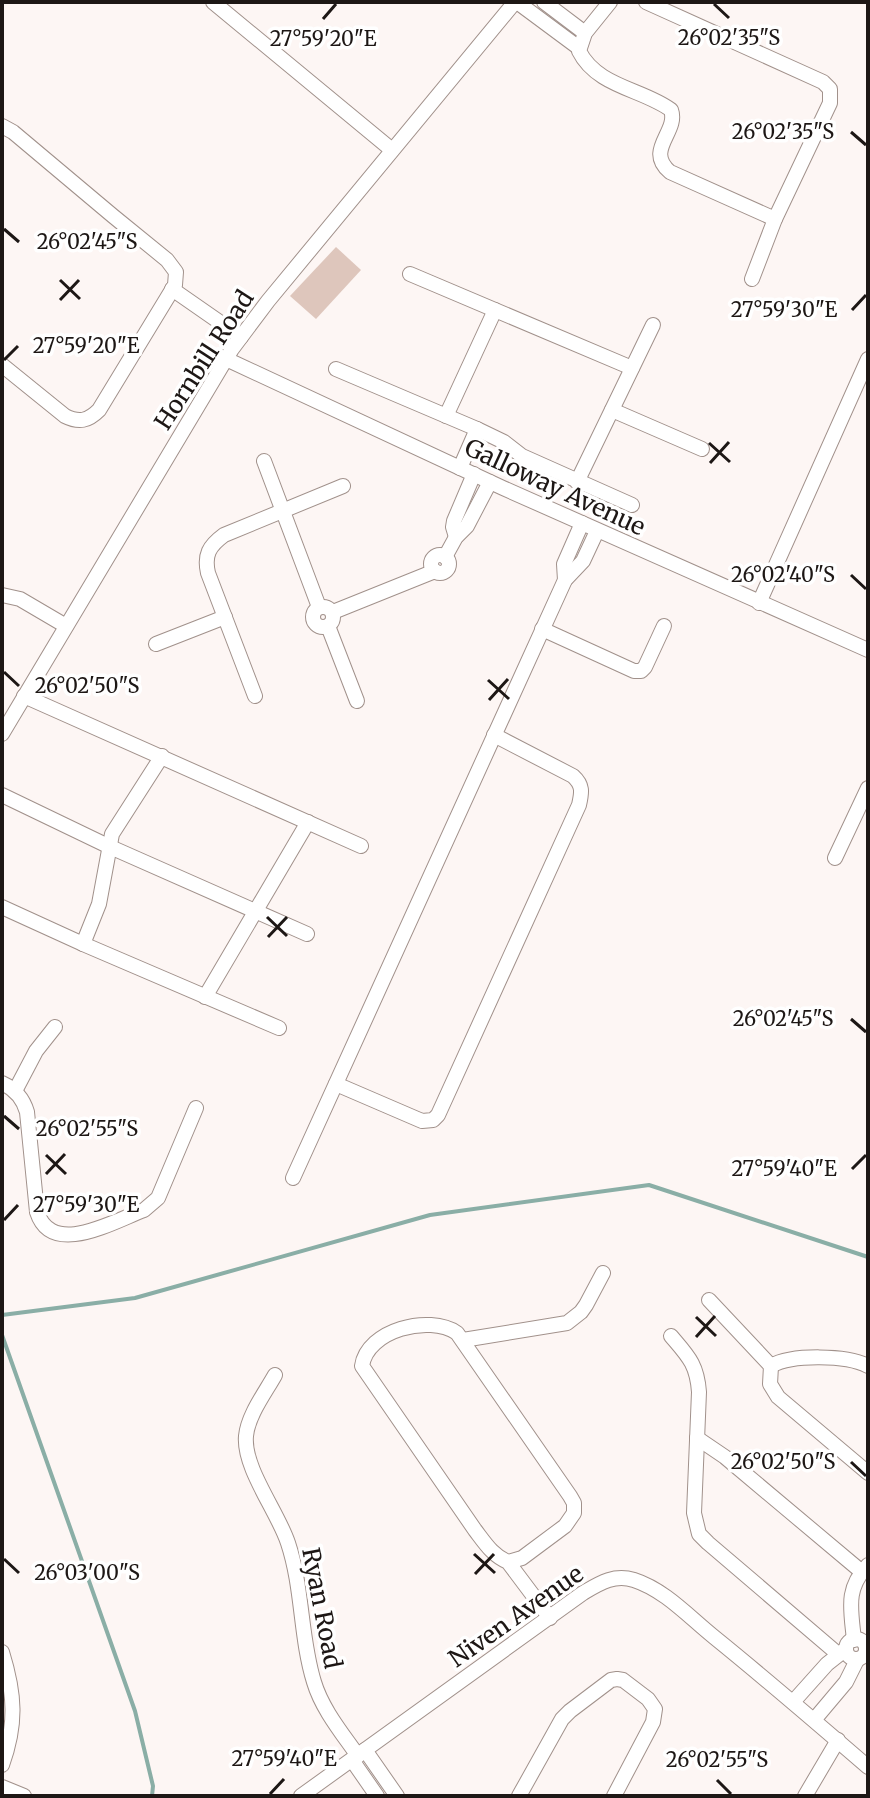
<svg xmlns="http://www.w3.org/2000/svg" width="870" height="1798" font-family="Merriweather,serif">
  <style>
    .green { fill: #dec6bc }
    .lines { fill: none; stroke-linecap: round; stroke-linejoin: round }
    .stream { stroke: #8aaea6; stroke-width: 4 }
    .minor-casing { stroke: #a1918b; stroke-width: 16 }
    .minor { stroke: #fff; stroke-width: 14 }
    .ticks { fill: none; stroke: #1d1715; stroke-width: 3 }
    .labels { text-anchor: middle; dominant-baseline: central; stroke-width: 7; stroke-linejoin: round; paint-order: stroke }
    .street-label { font-size: 24px; fill: #1d1715; stroke: #fff }
    .ticks-label { font-size: 20px; text-anchor: middle; fill: #1d1715; stroke: #fff; stroke-width: 7; stroke-linejoin: round; paint-order: stroke }
  </style>
  <rect width="100%" height="100%" fill="#fdf6f4"/>
  <!-- green -->
  <polygon class="green" points="336,247 361,270 316,319 290,296"/>
  <g class="lines">
    <!-- stream -->
    <g class="stream">
      <polyline points="2,1315 135,1298 430,1215 649,1185 868,1257"/>
      <polyline points="2,1335 135,1711 153,1786 152,1796"/>
    </g>
    <defs>
      <g id="minor">
        <polyline points="213,2 392,150"/>
        <polyline points="517,2 579,48"/>
        <polyline points="544,2 585,33"/>
        <path d="M610,2L585,33L579,51C597,87 643,89 671,110C679,132 644,150 670,172L775,219"/>
        <polyline points="646,2 823,82 830,89 830,103 775,219 752,279"/>
        <path d="M2,126L13,132L113,216L167,260L176,272L175,285L99,410C88,421 79,423 65,416L2,365"/>
        <polyline points="410,274 632,368"/>
        <polyline points="172,289 241,337"/>
        <polyline points="226,359 503,488 868,650"/>
        <polyline points="336,369 477,429 504,442 522,456 632,505"/>
        <polyline points="612,410 702,449"/>
        <polyline points="446,416 495,310"/>
        <polyline points="264,461 319,607"/>
        <polyline points="460,468 477,429"/>
        <polyline points="577,482 653,325"/>
        <polyline points="456,537 453,527 454,521 474,474"/>
        <circle cx="440" cy="564" r="9"/>
        <polyline points="445,557 456,537 467,526 490,482"/>
        <polyline points="565,580 564,564 582,523"/>
        <polyline points="2,595 20,599 66,626"/>
        <polyline points="759,603 868,359"/>
        <circle cx="323" cy="617" r="10"/>
        <polyline points="333,612 435,571"/>
        <polyline points="328,626 357,701"/>
        <polyline points="542,629 634,671 641,671 645,667 664,626"/>
        <polyline points="156,644 225,617"/>
        <polyline points="24,696 361,846"/>
        <path d="M255,696L208,573C204,555 209,546 224,535L343,486"/>
        <polyline points="2,734 232,349 268,301 515,2"/>
        <polyline points="2,795 108,846 307,934"/>
        <polyline points="835,858 868,788"/>
        <polyline points="2,907 83,944 279,1028"/>
        <polyline points="83,944 99,904 112,834 162,756"/>
        <polyline points="205,997 308,822"/>
        <path d="M2,1083C15,1089 23,1098 27,1112L37,1212C52,1258 114,1221 144,1210L158,1198L196,1108"/>
        <path d="M336,1084L422,1121L433,1120L438,1115L579,805C582,792 583,785 573,776L494,735"/>
        <polyline points="15,1091 36,1051 55,1027"/>
        <polyline points="293,1178 565,580 583,561 597,531"/>
        <polyline points="709,1300 771,1366 770,1384 778,1397 868,1473"/>
        <path d="M671,1336C688,1356 697,1364 699,1392L694,1513L699,1534L708,1543L838,1654"/>
        <polyline points="463,1340 567,1323 581,1312 586,1305 603,1273"/>
        <path d="M771,1366C792,1354 847,1355 868,1366"/>
        <path d="M275,1375C265,1393 248,1415 246,1436C243,1468 278,1512 288,1543C303,1588 300,1637 314,1682C322,1709 342,1733 358,1756"/>
        <polyline points="697,1438 725,1457 862,1572"/>
        <path d="M508,1562L522,1558L565,1526L574,1513V1503L570,1496L457,1333C429,1314 367,1330 362,1366L475,1530C485,1543 493,1556 508,1562L550,1618"/>
        <circle cx="856" cy="1649" r="10"/>
        <path d="M854,1640C851,1609 845,1589 868,1565"/>
        <path d="M2,1652C15,1694 17,1724 2,1765"/>
        <polyline points="793,1702 827,1664 846,1649"/>
        <polyline points="814,1720 846,1682 857,1660"/>
        <polyline points="365,1750 397,1796"/>
        <polyline points="352,1760 377,1796"/>
        <polyline points="2,1787 24,1796"/>
        <path d="M301,1796L583,1593C600,1583 614,1574 634,1580C665,1590 689,1617 714,1637C766,1679 817,1723 868,1767"/>
        <polyline points="519,1796 562,1719 570,1711 611,1680 617,1679 623,1680 648,1699 655,1709 653,1722 614,1796"/>
        <polyline points="805,1796 838,1740"/>
      </g>
    </defs>
    <!-- minor casing -->
    <use href="#minor" class="minor-casing"/>
    <!-- minor -->
    <use href="#minor" class="minor"/>
  </g>
  <!-- ticks -->
  <path class="ticks" d="M714,4L729,18M323,19L336,4M851,132L866,145M4,229L19,242M60,280L80,299M60,300L79,280M852,310L866,295M4,360L18,346M709,443L730,462M710,463L729,442M851,575L866,589M4,672L19,686M488,680L509,699M489,700L508,679M267,917L287,936M268,937L287,917M851,1019L866,1032M4,1116L19,1129M46,1155L66,1174M852,1169L866,1155M46,1174L65,1154M4,1220L18,1205M696,1317L716,1336M696,1337L715,1316M851,1462L866,1476M474,1554L495,1573M4,1559L19,1573M475,1574L494,1554M717,1780L731,1794M270,1794L284,1779"/>
  <g class="labels">
    <!-- street labels -->
    <g class="street-label">
      <text transform="translate(204 360) rotate(-57)">Hornbill Road</text>
      <text transform="translate(555 487) rotate(25)">Galloway Avenue</text>
      <text transform="translate(322 1608) rotate(79)">Ryan Road</text>
      <text transform="translate(516 1616) rotate(-35)">Niven Avenue</text>
    </g>
  </g>
  <g class="ticks-label">
    <text x="729" y="45">26°02'35"S</text>
    <text x="323" y="46">27°59'20"E</text>
    <text x="783" y="139">26°02'35"S</text>
    <text x="87" y="249">26°02'45"S</text>
    <text x="784" y="317">27°59'30"E</text>
    <text x="86" y="353">27°59'20"E</text>
    <text x="783" y="582">26°02'40"S</text>
    <text x="87" y="693">26°02'50"S</text>
    <text x="783" y="1026">26°02'45"S</text>
    <text x="87" y="1136">26°02'55"S</text>
    <text x="784" y="1176">27°59'40"E</text>
    <text x="86" y="1212">27°59'30"E</text>
    <text x="783" y="1469">26°02'50"S</text>
    <text x="87" y="1580">26°03'00"S</text>
    <text x="284" y="1766">27°59'40"E</text>
    <text x="717" y="1767">26°02'55"S</text>
  </g>
  <!-- border -->
  <rect width="870" height="1798" fill="none" stroke="#1d1715" stroke-width="8"/>
</svg>
